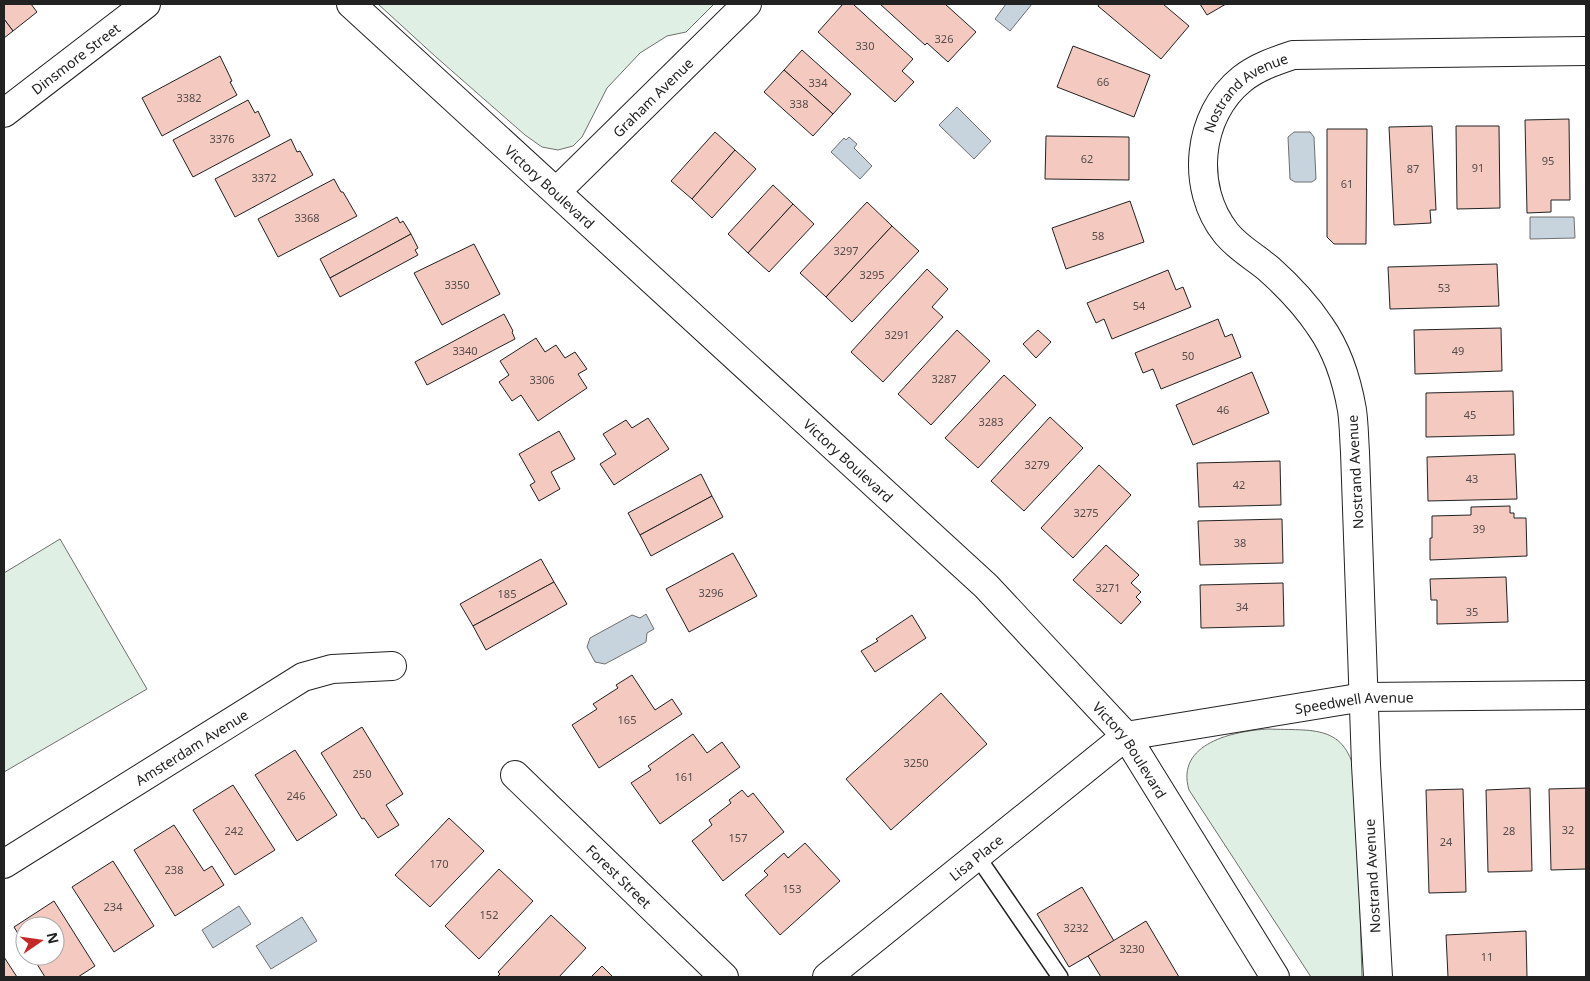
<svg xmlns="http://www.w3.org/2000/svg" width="1590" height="981" font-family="'Noto Sans',sans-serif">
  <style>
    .green { fill: #e0efe3; stroke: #6f6f6f }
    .water { fill: #c7d3dd; stroke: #6f6f6f }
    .building { fill: #f3c9c0; stroke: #222 }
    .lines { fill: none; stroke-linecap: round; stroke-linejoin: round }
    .service-casing { stroke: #222; stroke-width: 18 }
    .minor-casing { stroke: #222; stroke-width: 30 }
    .secondary-casing { stroke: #222; stroke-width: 30 }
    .service { stroke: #fff; stroke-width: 15 }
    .minor { stroke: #fff; stroke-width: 28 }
    .secondary { stroke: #fff; stroke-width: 28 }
    .labels { text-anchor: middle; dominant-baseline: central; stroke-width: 4; stroke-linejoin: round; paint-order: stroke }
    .number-label { font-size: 11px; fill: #564c4a }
    .street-label { font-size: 14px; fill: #222; stroke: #fff }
  </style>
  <rect width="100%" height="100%" fill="#fff"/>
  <!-- green -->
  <g class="green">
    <polygon points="378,4 714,4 686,32 667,36 640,53 607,88 582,137 573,146 558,150 542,147 525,135 436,57"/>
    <polygon points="60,539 147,689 4,772 4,573"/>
    <path d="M1268,729C1313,731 1346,723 1356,778L1362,977H1311L1189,790C1175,743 1234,731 1268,729Z"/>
  </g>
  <!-- water -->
  <g class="water">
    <polygon points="1006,4 1032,4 1010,31 995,19"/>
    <polygon points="957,107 991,141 974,159 939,125"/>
    <polygon points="1294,132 1310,132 1314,137 1316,179 1312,182 1295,182 1290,179 1288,137"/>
    <polygon points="849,137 857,144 854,148 872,166 860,179 831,152 844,138 846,140"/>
    <polygon points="1530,217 1574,217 1575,238 1530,239"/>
    <polygon points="646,614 654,629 647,633 646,642 605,664 595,662 587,647 590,638 632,615 640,618"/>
    <polygon points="239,906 251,924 213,948 202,930"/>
    <polygon points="302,917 317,941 271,969 256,946"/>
  </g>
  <!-- building -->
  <g class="building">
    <polygon points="4,4 31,4 37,12 13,31 4,19"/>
    <polygon points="843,4 853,4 913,59 902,71 914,82 895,102 818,32"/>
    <polygon points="880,4 945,4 976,32 948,62 927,43 925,45"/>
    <polygon points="1099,4 1163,4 1189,26 1161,59 1098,6"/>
    <polygon points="1200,4 1226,4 1207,15"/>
    <polygon points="4,19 13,31 4,38"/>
    <polygon points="1073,46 1150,75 1134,117 1057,87"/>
    <polygon points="802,50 851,94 833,114 784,70"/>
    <polygon points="220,56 232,81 230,82 237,95 162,136 142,98"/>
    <polygon points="784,70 833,114 813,136 764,92"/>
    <polygon points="248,100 255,113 258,111 270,136 193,177 173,140"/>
    <polygon points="1569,119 1570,200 1551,200 1551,212 1527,213 1525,120"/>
    <polygon points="1432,126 1436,210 1430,210 1431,223 1394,225 1389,127"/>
    <polygon points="1456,126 1499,126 1500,208 1457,209"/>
    <polygon points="1327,129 1367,129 1366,244 1334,244 1327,237"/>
    <polygon points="715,132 735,150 692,199 671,181"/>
    <polygon points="1046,136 1129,137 1129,180 1045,179"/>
    <polygon points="291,139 297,152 300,151 313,175 235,217 215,179"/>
    <polygon points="735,150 756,169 712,218 692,199"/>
    <polygon points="334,179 341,192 343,192 357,216 278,257 258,219"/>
    <polygon points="773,185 793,204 748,253 728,234"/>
    <polygon points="1130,201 1144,242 1066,269 1052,228"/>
    <polygon points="867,202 892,226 826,297 800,273"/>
    <polygon points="793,204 814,224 769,272 748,253"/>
    <polygon points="397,217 400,223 403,221 411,234 330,278 320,259"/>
    <polygon points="892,226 919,251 852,322 826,297"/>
    <polygon points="411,234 418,248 415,250 418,255 340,297 330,278"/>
    <polygon points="474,244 500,294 442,325 414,273"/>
    <polygon points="1497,264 1499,306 1390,309 1388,267"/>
    <polygon points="927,269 948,289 932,307 943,317 883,382 851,352"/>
    <polygon points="1168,270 1176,290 1183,287 1191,307 1112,339 1104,319 1096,323 1087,303"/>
    <polygon points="504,314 513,331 512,332 515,339 427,385 415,362"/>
    <polygon points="1218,319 1225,337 1232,334 1241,357 1161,389 1153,369 1143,373 1135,353"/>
    <polygon points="1501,328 1502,371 1415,374 1414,330"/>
    <polygon points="957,330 990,361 931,425 898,394"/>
    <polygon points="1038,330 1051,342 1036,358 1023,344"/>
    <polygon points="536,338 545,352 556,345 565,358 575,352 587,369 578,374 587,388 538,421 521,395 512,401 499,382 509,375 500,361"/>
    <polygon points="1252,372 1269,413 1193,445 1176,405"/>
    <polygon points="1004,375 1036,405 978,468 945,438"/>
    <polygon points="1513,391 1514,435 1426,437 1426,393"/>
    <polygon points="1050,417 1083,448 1024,511 991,481"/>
    <polygon points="648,418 669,449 614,485 600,464 616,454 603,434 626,420 632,428"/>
    <polygon points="559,431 575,459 551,472 560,489 539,501 530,485 535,482 519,454"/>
    <polygon points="1515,454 1517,499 1428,501 1427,457"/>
    <polygon points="1280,461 1281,505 1199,507 1197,463"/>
    <polygon points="1099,465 1131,495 1073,558 1041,528"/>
    <polygon points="701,474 712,496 640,535 628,513"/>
    <polygon points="712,496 723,517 651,556 640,535"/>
    <polygon points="1510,506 1510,513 1514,513 1514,518 1526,518 1527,556 1430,560 1430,538 1432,538 1432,516 1471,515 1471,507"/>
    <polygon points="1282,519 1283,563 1200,565 1198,521"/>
    <polygon points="1106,545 1139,575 1131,583 1141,592 1136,597 1141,602 1121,624 1073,580"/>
    <polygon points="733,553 757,596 689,632 666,589"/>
    <polygon points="541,559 554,582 473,626 460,604"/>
    <polygon points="1506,577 1508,622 1437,624 1437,600 1431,600 1430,579"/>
    <polygon points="554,582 567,604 486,650 473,626"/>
    <polygon points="1283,583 1284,626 1201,628 1200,585"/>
    <polygon points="912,615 926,638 875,672 861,651 878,641 876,639"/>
    <polygon points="632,675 655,710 672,699 682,714 599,768 572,725 597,709 593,704 618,688 616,685"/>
    <polygon points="941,693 987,744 891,830 846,779"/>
    <polygon points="362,727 403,794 386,805 399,825 378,838 364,818 362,819 321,753"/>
    <polygon points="693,734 707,753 722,742 740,767 660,824 631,783 651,770 648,766"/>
    <polygon points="295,750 337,815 297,841 255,775"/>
    <polygon points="233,785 275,850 235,875 193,810"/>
    <polygon points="1530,788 1532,871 1488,872 1486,790"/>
    <polygon points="1586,788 1586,869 1551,870 1549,789"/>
    <polygon points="1463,789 1466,892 1429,893 1426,790"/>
    <polygon points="742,790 748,797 753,793 784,832 723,881 692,841 712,825 709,820 731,803 729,800"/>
    <polygon points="449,818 484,851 430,907 395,875"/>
    <polygon points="174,825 204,871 212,866 224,885 175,916 134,850"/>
    <polygon points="805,843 840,881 780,935 745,895 768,875 764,871 784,853 788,858"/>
    <polygon points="113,861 154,926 114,952 72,887"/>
    <polygon points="499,869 533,901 479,959 445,926"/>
    <polygon points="1082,887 1114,941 1069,967 1037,914"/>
    <polygon points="54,901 95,966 78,977 45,977 32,956 55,956 55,926 25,926 25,945 14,927"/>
    <polygon points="551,915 586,948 559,977 497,977 500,974 498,972"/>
    <polygon points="1146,921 1179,977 1101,977 1088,956"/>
    <polygon points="1526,931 1527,977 1448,977 1446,935"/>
    <polygon points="4,957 17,977 4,977"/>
    <polygon points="602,966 613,977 591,977"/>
  </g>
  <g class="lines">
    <defs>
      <polyline id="service" points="977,856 1060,977"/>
      <g id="minor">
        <path id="s1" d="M4,113L146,4"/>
        <path id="s2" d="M557,191L747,4"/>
        <path id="s3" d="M515,775L724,977"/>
        <path id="s4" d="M4,864L303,677L332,669L392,666"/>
        <path id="s5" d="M827,977L1126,736L1364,697L1586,695"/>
        <path id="s6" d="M1378,977L1366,765L1355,452C1354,438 1354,424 1352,410C1347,381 1337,350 1320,326C1306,305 1288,286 1269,269C1255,257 1238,248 1226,233C1190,188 1197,115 1242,79C1257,67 1275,61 1293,55L1586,51"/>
      </g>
      <g id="secondary">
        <path id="s7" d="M351,4L986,586L1126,736L1275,977"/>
      </g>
    </defs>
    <!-- service casing -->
    <use href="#service" class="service-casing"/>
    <!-- minor casing -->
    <use href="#minor" class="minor-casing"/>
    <!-- secondary casing -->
    <use href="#secondary" class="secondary-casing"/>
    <!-- service -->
    <use href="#service" class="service"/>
    <!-- minor -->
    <use href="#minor" class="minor"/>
    <!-- secondary -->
    <use href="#secondary" class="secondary"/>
  </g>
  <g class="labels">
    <!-- number labels -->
    <g class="number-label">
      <text x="944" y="38">326</text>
      <text x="865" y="45">330</text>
      <text x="1103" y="81">66</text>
      <text x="818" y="82">334</text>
      <text x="189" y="97">3382</text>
      <text x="799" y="103">338</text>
      <text x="222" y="138">3376</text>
      <text x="1087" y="158">62</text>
      <text x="1548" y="160">95</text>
      <text x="1478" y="167">91</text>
      <text x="1413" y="168">87</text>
      <text x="264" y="177">3372</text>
      <text x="1347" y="183">61</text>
      <text x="307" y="217">3368</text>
      <text x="1098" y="235">58</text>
      <text x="846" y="250">3297</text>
      <text x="872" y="274">3295</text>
      <text x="457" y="284">3350</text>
      <text x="1444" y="287">53</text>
      <text x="1139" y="305">54</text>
      <text x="897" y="334">3291</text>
      <text x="465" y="350">3340</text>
      <text x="1458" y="350">49</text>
      <text x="1188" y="355">50</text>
      <text x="944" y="378">3287</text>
      <text x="542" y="379">3306</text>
      <text x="1223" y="409">46</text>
      <text x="1470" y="414">45</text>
      <text x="991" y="421">3283</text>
      <text x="1037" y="464">3279</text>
      <text x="1472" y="478">43</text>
      <text x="1239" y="484">42</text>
      <text x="1086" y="512">3275</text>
      <text x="1479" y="528">39</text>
      <text x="1240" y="542">38</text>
      <text x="1108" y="587">3271</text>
      <text x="711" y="592">3296</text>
      <text x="507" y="593">185</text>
      <text x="1242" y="606">34</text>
      <text x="1472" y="611">35</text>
      <text x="627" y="719">165</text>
      <text x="916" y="762">3250</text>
      <text x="362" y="773">250</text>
      <text x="684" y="776">161</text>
      <text x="296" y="795">246</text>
      <text x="1568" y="829">32</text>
      <text x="234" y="830">242</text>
      <text x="1509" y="830">28</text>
      <text x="738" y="837">157</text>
      <text x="1446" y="841">24</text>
      <text x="439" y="863">170</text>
      <text x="174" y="869">238</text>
      <text x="792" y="888">153</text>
      <text x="113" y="906">234</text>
      <text x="489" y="914">152</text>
      <text x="1076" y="927">3232</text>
      <text x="1132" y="948">3230</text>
      <text x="1487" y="956">11</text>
    </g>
    <!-- street labels -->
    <g class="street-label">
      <text stroke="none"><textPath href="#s1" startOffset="90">Dinsmore Street</textPath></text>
      <text stroke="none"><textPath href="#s6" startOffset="955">Nostrand Avenue</textPath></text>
      <text stroke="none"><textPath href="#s2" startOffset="134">Graham Avenue</textPath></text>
      <text stroke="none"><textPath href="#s7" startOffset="270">Victory Boulevard</textPath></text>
      <text stroke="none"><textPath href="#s7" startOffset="675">Victory Boulevard</textPath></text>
      <text transform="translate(1355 472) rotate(-93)">Nostrand Avenue</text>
      <text stroke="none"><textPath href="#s5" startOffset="615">Speedwell Avenue</textPath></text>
      <text stroke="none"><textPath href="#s4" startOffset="221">Amsterdam Avenue</textPath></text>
      <text stroke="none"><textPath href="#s7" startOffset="1080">Victory Boulevard</textPath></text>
      <text stroke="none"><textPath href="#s5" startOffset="191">Lisa Place</textPath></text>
      <text stroke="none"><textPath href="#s3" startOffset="145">Forest Street</textPath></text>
      <text transform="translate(1372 876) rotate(-93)">Nostrand Avenue</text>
    </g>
  </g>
  <!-- border -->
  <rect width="1590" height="981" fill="none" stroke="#222222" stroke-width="10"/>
  <!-- north arrow -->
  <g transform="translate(40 941) rotate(77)"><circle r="24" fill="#ffffff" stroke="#a7a7a7"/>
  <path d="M0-4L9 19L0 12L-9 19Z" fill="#c62828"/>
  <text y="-8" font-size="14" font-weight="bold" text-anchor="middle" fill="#222222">N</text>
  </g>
</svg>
